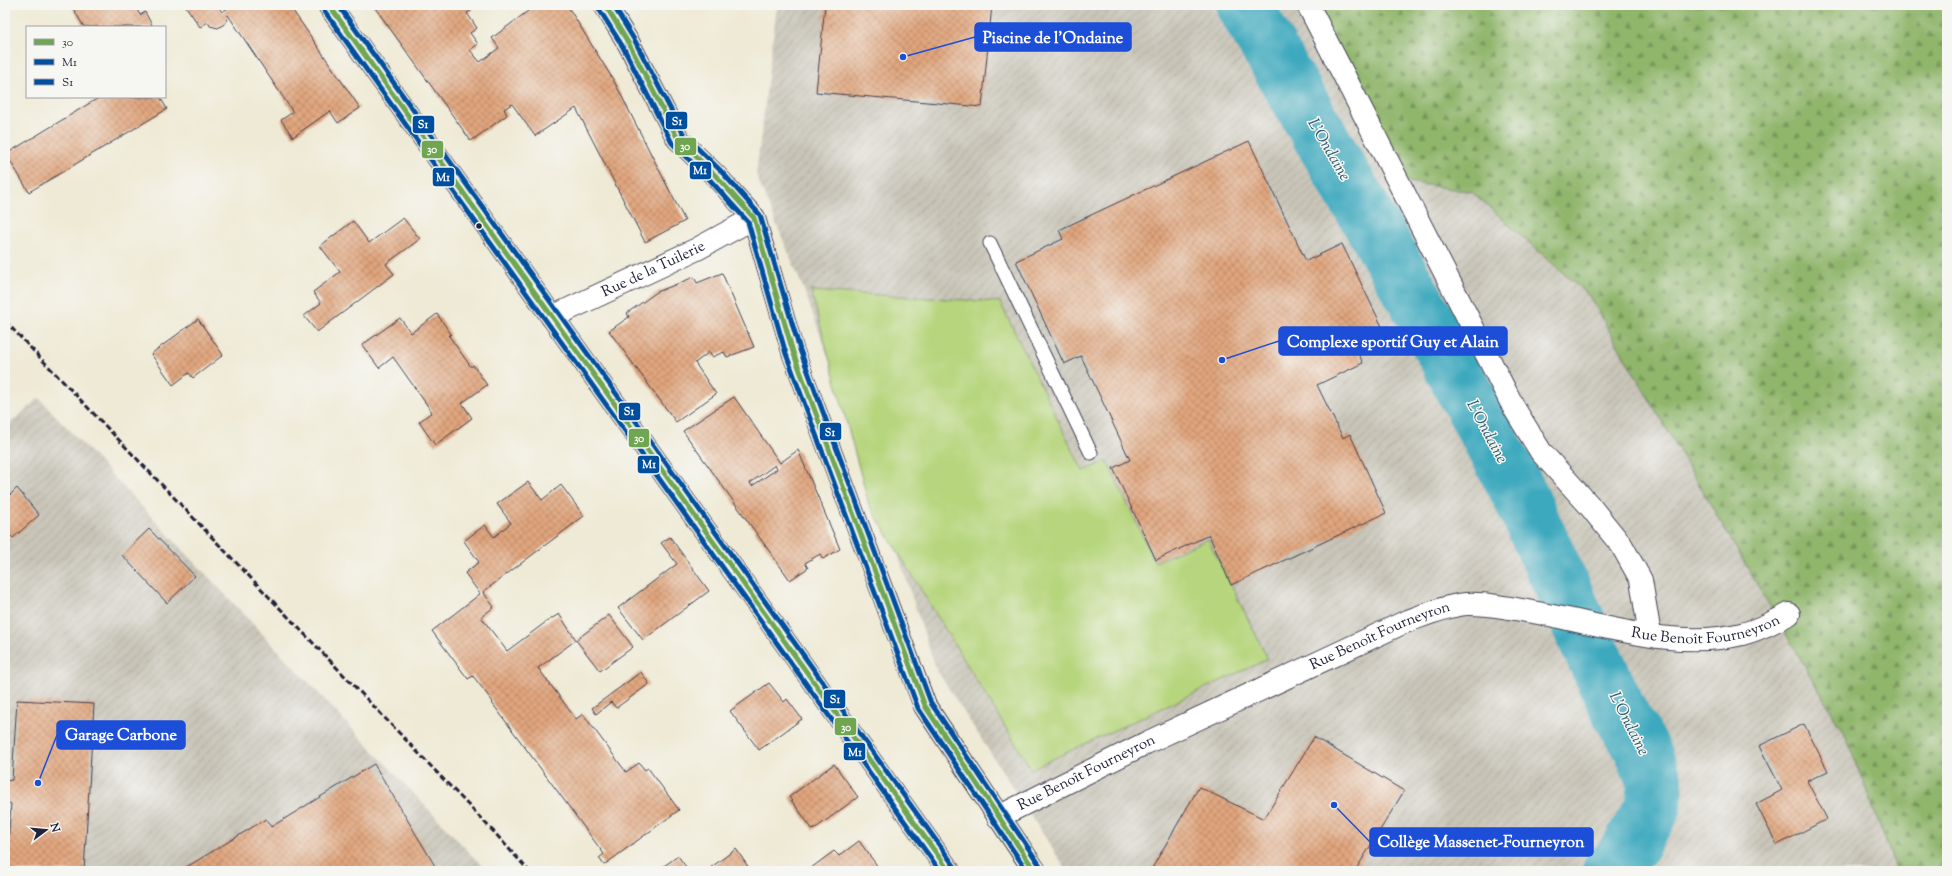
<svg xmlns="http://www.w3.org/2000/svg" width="1952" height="876" font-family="'Sorts Mill Goudy',serif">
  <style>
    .industrial { fill: url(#industrial-furrows) }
    .green { fill: #b6d57c; stroke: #6c7c5c }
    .forest { fill: url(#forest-firs); stroke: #596c54 }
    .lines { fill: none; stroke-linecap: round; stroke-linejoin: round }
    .river { stroke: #3ea9be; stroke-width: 56 }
    .building { fill: url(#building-cross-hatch); fill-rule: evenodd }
    .lane-casing { stroke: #414052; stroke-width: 15 }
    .street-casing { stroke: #414052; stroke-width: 24 }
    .secondary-casing { stroke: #414052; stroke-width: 24 }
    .lane { stroke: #fff; stroke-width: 13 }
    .street { stroke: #fff; stroke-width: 22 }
    .secondary { stroke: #fbe5cf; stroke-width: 22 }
    .rail { stroke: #22223b; stroke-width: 3; stroke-dasharray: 6 3; stroke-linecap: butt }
    .bus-1-casing { stroke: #f6f6f2; stroke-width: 8 }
    .bus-2-casing { stroke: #f6f6f2; stroke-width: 8 }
    .bus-3-casing { stroke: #f6f6f2; stroke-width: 8 }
    .bus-1 { stroke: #70a652; stroke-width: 5 }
    .bus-2 { stroke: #004f9f; stroke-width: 5 }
    .bus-3 { stroke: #004f9f; stroke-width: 5 }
    .bus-dot { fill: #22223b; stroke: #f6f6f2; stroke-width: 1.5 }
    .labels { text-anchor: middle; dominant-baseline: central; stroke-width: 3; stroke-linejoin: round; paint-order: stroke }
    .street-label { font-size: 15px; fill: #22223b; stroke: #f6f6f2 }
    .water-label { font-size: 16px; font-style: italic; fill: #2d586f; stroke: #f6f6f2 }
    .leader { fill: none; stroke: #1d4ed8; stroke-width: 1.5 }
    .callout-dot { fill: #1d4ed8; stroke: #f6f6f2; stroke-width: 1.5 }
    .callout { fill: #1d4ed8; stroke: #1d4ed8; stroke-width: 1.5 }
    .callout-label { font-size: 16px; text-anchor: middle; font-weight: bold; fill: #fff }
    .line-badge { stroke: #f6f6f2; stroke-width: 1.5 }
    .badge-label { font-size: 11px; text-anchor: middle; font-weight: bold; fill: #fff }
  </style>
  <defs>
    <pattern id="industrial-furrows" width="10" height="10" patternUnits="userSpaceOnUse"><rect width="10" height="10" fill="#c8c4b8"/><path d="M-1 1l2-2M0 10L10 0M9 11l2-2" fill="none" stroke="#aca89f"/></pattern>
    <pattern id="forest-firs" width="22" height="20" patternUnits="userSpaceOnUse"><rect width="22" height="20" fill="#90b66c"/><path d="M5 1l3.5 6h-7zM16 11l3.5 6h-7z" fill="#75945a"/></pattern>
    <pattern id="building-cross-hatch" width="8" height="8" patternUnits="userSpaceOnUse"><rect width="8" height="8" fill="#e1a67e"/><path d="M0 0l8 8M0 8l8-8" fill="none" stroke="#b68768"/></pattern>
  </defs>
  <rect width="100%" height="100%" fill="#f6f6f2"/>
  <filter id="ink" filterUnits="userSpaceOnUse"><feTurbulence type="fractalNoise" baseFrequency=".025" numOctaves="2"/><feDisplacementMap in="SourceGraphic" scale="8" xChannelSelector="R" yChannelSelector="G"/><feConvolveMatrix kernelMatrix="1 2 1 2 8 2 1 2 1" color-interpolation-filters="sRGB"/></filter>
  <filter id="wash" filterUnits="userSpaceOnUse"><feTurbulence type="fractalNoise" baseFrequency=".012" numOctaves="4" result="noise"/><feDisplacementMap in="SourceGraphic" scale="16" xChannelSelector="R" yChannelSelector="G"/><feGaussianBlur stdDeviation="0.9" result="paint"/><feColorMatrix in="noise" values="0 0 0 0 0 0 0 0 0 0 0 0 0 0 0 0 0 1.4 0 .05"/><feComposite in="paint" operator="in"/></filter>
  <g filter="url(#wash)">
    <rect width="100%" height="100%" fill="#efead5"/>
    <!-- industrial -->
    <g class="industrial">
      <polygon points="777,5 1315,5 1408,182 1472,192 1589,296 1846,737 1897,871 1067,871 936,669 880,501 806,295 756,175"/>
      <polygon points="39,398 487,871 5,871 5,428"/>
    </g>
    <!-- green -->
    <polygon class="green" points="811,291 1000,302 1083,471 1107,461 1155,562 1208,539 1268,659 1031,769 869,505"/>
    <!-- forest -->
    <polygon class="forest" points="1315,5 1947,5 1947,871 1897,871 1846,737 1589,296 1472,192 1408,182"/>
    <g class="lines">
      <!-- river -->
      <polyline class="river" points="1244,5 1420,308 1518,491 1620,713 1642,749 1655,783 1654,805 1631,845 1618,864 1610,871"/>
    </g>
    <g id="blocks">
      <!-- building -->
      <g class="building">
        <polygon points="71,5 142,5 136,8 140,15 145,12 153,27 84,27"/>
        <polygon points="185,5 217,5 222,12 228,8 226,5 289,5 360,108 338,123 330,111 293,137 281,120 293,112 228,15 226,23 218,28 210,26 208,22 200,27"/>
        <polygon points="373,5 469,5 472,10 467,13 477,28 470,33 478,44 470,50 480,62 499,48 492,38 536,5 567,5 614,81 685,221 645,242 576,108 535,136 512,104 504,109 507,115 471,141"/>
        <polygon points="825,5 992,5 982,107 816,92"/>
        <polygon points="100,97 160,97 167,109 29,192 6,154"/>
        <polygon points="1249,141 1306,261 1342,244 1388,339 1358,353 1363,363 1317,385 1343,438 1350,434 1386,513 1231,585 1209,535 1156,560 1113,468 1130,460 1081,356 1064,364 1016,261 1063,239 1059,230"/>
        <polygon points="403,218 420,239 386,264 394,274 317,332 304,316 321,303 313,292 340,272 320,246 353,221 369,243"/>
        <polygon points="722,273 754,347 727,357 724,352 712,357 709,352 695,363 716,394 676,422 609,331 629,317 627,313 657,292 694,277 697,283"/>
        <polygon points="437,314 451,334 449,336 471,367 473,365 487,385 462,403 472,418 435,445 419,422 432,412 393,357 379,368 362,345 400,318 411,333"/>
        <polygon points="198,319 223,355 193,378 189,373 173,385 151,354"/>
        <path d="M734,397L780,463L798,450L840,549L823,559L820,554L805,563L808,568L790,580L683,431ZM775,465L777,469L752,486L750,483Z"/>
        <polygon points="528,482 542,500 561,485 584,516 483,592 494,607 481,617 507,651 546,622 559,614 576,640 538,668 576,719 583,714 626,772 639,763 645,770 648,768 679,810 604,865 599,858 604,854 492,703 493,702 473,676 468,679 432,631 480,594 465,573 479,562 464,541 485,525 494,537 511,523 497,504"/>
        <polygon points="17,488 39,515 13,538 6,531 5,533 5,490 10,495"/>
        <polygon points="149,529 195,576 167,603 122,555"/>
        <polygon points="670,537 709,591 643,640 618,608 677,564 661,543"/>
        <polygon points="609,615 633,647 600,671 576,640"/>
        <polygon points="641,672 649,684 616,708 611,702 596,714 592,708"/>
        <polygon points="769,683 784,702 787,699 802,719 759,750 730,711"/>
        <polygon points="17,700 94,704 84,871 6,871 11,804 5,801 5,781 12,780"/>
        <polygon points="1804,724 1828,771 1807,781 1827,819 1777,845 1756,804 1782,790 1759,746"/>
        <polygon points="1314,737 1404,791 1355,871 1151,870 1199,787 1264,819"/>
        <polygon points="374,764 438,871 180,871 266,819 271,827"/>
        <polygon points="834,764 858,797 813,830 789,797"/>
        <polygon points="859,841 881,871 807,871 834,851 839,856"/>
        <polygon points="736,849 751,871 706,871"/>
        <polygon points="678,856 689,871 657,871"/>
      </g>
    </g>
  </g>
  <g filter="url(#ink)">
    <use href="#blocks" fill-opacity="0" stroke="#414052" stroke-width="1"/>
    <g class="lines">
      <defs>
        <polyline id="lane" points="990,243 1091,453"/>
        <g id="street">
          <polyline points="1308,5 1514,408 1541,452 1589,505 1622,546 1641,580 1650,635"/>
          <path id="s1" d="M552,317L697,249L754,218"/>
          <path id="s2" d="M998,817L1146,743L1405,622C1425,615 1445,606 1466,604C1487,603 1511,608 1532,612C1599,623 1673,651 1742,634C1758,630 1774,622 1789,614"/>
        </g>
        <g id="secondary">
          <polyline points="329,5 949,871"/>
          <polyline points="605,5 629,44 678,139 715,175 754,218 793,352 925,706 1035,871"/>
        </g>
      </defs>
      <!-- lane casing -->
      <use href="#lane" class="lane-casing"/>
      <!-- street casing -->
      <use href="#street" class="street-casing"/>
      <!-- secondary casing -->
      <use href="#secondary" class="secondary-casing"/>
      <!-- lane -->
      <use href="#lane" class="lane"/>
      <!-- street -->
      <use href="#street" class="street"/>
      <!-- secondary -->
      <use href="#secondary" class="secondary"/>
      <!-- rail -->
      <polyline class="rail" points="5,321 493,831 529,871"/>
      <defs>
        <g id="bus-1">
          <polyline points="329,5 949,871"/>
          <polyline points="605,5 629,44 678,139 715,175 754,218 793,352 925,706 1035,871"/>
        </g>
        <g id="bus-2">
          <polyline points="323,9 940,871"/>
          <polyline points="599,9 623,47 672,143 710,180 748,222 786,354 918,708 1027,871"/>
        </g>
        <g id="bus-3">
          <polyline points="338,5 955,867"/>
          <polyline points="613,5 635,41 684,135 720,170 760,215 800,350 931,703 1041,867"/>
        </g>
      </defs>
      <!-- bus-1 casing -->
      <use href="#bus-1" class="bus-1-casing"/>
      <!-- bus-2 casing -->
      <use href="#bus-2" class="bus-2-casing"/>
      <!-- bus-3 casing -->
      <use href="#bus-3" class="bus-3-casing"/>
      <!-- bus-1 -->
      <use href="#bus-1" class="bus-1"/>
      <!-- bus-2 -->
      <use href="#bus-2" class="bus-2"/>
      <!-- bus-3 -->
      <use href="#bus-3" class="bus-3"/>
    </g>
  </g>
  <!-- markers -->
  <circle class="bus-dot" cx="479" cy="226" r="3.5"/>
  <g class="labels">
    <!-- street labels -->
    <g class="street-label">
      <text stroke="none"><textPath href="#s1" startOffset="112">Rue de la Tuilerie</textPath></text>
      <text stroke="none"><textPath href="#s2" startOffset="759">Rue Benoît Fourneyron</textPath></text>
      <text stroke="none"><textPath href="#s2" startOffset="423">Rue Benoît Fourneyron</textPath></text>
      <text stroke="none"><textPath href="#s2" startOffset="99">Rue Benoît Fourneyron</textPath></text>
    </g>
    <!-- water labels -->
    <g class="water-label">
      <text transform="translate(1328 150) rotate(60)">L'Ondaine</text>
      <text transform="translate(1486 432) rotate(62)">L'Ondaine</text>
      <text transform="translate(1628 724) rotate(63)">L'Ondaine</text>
    </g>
  </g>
  <!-- callouts -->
  <path class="leader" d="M903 57L975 37M1222 360L1279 341M38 783L57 735M1334 805L1370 842"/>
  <g class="callout-dot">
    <circle cx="903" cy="57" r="4"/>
    <circle cx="1222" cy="360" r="4"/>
    <circle cx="38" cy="783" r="4"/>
    <circle cx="1334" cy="805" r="4"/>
  </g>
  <g class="callout">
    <rect x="975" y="23" width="156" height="28" rx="4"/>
    <rect x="1279" y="327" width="228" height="28" rx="4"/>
    <rect x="57" y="721" width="128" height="28" rx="4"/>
    <rect x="1370" y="828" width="223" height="28" rx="4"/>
  </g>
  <g class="callout-label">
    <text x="1053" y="43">Piscine de l'Ondaine</text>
    <text x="1393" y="347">Complexe sportif Guy et Alain</text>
    <text x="121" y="740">Garage Carbone</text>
    <text x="1481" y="847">Collège Massenet-Fourneyron</text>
  </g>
  <g class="line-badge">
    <rect x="665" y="111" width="23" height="19" rx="4" fill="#004f9f"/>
    <rect x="412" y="115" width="23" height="19" rx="4" fill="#004f9f"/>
    <rect x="674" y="137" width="23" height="19" rx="4" fill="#70a652"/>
    <rect x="421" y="140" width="23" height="19" rx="4" fill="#70a652"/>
    <rect x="689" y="161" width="23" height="19" rx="4" fill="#004f9f"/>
    <rect x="432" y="167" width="23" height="20" rx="4" fill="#004f9f"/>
    <rect x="618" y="402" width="23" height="19" rx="4" fill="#004f9f"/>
    <rect x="819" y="422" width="23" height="19" rx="4" fill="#004f9f"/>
    <rect x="628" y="428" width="22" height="20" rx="4" fill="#70a652"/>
    <rect x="637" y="455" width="23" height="19" rx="4" fill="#004f9f"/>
    <rect x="823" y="689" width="23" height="20" rx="4" fill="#004f9f"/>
    <rect x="834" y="717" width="23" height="19" rx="4" fill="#70a652"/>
    <rect x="843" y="742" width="23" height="19" rx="4" fill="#004f9f"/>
  </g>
  <g class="badge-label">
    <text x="677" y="125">S1</text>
    <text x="423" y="128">S1</text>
    <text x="685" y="150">30</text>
    <text x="432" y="153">30</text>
    <text x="700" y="174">M1</text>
    <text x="443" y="181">M1</text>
    <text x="629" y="415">S1</text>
    <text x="830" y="436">S1</text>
    <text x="639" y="442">30</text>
    <text x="649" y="468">M1</text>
    <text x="835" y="703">S1</text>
    <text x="846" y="731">30</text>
    <text x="855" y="756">M1</text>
  </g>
  <!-- margin -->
  <rect width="1952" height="876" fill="none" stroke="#f6f6f2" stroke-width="20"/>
  <!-- legend -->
  <rect x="26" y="26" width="140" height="72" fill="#f6f6f2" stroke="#a1a1a9"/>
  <rect x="34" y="39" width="20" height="6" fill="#70a652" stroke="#a1a1a9"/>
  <text x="62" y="46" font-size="12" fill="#22223b">30</text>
  <rect x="34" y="59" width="20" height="6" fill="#004f9f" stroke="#a1a1a9"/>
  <text x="62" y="66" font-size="12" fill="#22223b">M1</text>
  <rect x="34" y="79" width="20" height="6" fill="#004f9f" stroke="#a1a1a9"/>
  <text x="62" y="86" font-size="12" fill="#22223b">S1</text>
  <!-- north arrow -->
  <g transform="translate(46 830) rotate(74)" stroke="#f6f6f2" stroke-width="3" paint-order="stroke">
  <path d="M0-3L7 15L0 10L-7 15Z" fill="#22223b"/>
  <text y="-6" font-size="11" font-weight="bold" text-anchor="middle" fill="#22223b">N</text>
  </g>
</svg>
